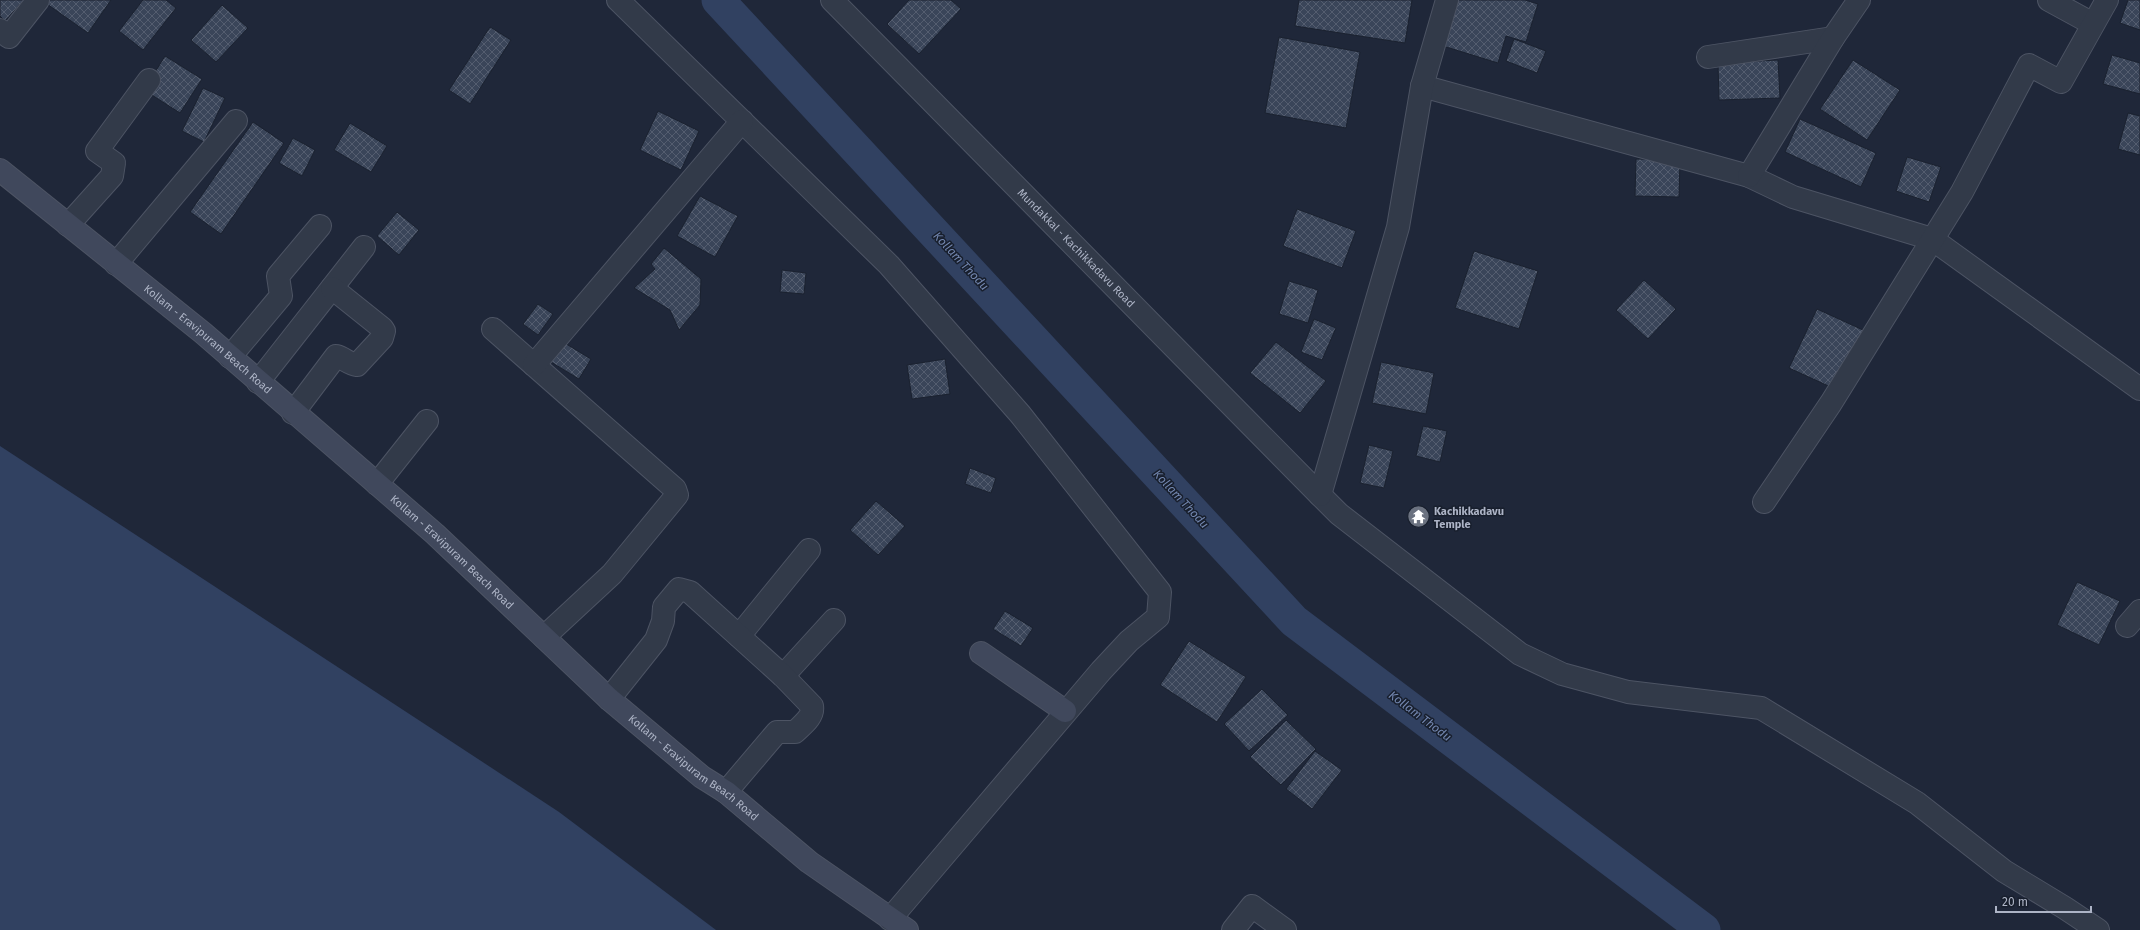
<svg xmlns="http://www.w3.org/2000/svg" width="2140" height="930" font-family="'Fira Sans',sans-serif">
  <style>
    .water { fill: #314161 }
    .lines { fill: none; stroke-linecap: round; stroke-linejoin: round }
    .canal { stroke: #314161; stroke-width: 33 }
    .building { fill: url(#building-cross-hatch); stroke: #1a212f }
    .minor-casing { stroke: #4d5464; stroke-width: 24 }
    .tertiary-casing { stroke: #4d5464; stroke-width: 24 }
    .secondary-casing { stroke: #4d5464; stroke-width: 24 }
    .minor { stroke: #323a49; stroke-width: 22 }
    .tertiary { stroke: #323a49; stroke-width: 22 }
    .secondary { stroke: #40485c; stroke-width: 22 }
    .labels { text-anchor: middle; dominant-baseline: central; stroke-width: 3; stroke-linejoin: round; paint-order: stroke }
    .street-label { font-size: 11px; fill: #adb4c6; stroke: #181f2d }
    .poi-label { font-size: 11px; font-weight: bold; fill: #adb4c6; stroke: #181f2d; text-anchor: start }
    .water-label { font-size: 12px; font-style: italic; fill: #7387b0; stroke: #181f2d }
  </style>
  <defs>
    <pattern id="building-cross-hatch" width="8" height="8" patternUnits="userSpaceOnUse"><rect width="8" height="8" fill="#3a4559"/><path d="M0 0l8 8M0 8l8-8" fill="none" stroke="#545d6f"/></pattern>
  </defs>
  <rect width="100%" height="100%" fill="#1f2739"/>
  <!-- water -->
  <polygon class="water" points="0,446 559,812 716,930 0,930"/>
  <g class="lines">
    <!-- canal -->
    <polyline class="canal" points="718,0 1294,621 1704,930"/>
  </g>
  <!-- building -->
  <g class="building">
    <polygon points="0,0 24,0 5,21 0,16"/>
    <polygon points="50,0 111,0 88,33 47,4"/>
    <polygon points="143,0 166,0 176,8 143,50 119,31"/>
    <polygon points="909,0 951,0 961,9 919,54 887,24"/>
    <polygon points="1299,0 1412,0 1405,43 1295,26"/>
    <polygon points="1457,0 1525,0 1538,4 1526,42 1506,36 1498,63 1443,46"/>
    <polygon points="2128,0 2140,0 2140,30 2120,23"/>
    <polygon points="222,5 248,28 216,62 191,40"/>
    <polygon points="490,27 511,40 470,104 449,90"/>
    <polygon points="1279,37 1360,52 1346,128 1265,113"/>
    <polygon points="1514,39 1546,51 1537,73 1506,61"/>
    <polygon points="2112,55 2140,63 2140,94 2103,84"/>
    <polygon points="165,56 202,79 180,113 144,90"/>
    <polygon points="1778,60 1780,98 1719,100 1718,63"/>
    <polygon points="1853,60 1900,90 1867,140 1820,109"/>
    <polygon points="203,88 225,98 204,142 182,131"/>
    <polygon points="658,111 699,131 681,170 640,150"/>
    <polygon points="2128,113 2140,116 2140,155 2118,149"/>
    <polygon points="1800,119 1876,153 1861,187 1785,152"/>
    <polygon points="253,122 284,143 221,234 190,212"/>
    <polygon points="350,123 387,146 371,172 334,150"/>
    <polygon points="293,138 315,150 302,176 279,163"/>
    <polygon points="1907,157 1941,167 1929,202 1896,191"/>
    <polygon points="1636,159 1680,160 1679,197 1635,196"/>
    <polygon points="700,196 738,216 715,257 677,236"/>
    <polygon points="1297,209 1356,231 1342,268 1283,246"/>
    <polygon points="397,212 419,230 399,255 377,236"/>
    <polygon points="664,248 701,279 700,305 679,330 670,310 634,288 655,269 651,264"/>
    <polygon points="1474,251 1538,271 1519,329 1455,308"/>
    <polygon points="782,270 806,273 804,294 780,292"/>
    <polygon points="1644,280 1676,309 1648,339 1616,310"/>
    <polygon points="1289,281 1318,290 1308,323 1279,314"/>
    <polygon points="538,304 553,314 538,335 523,324"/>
    <polygon points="1817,309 1863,330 1835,389 1789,368"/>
    <polygon points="1314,319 1336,328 1322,360 1301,352"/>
    <polygon points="563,342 591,359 579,379 551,362"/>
    <polygon points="1276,342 1326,381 1300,413 1250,373"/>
    <polygon points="945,359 950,394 912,399 907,365"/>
    <polygon points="1381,362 1434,373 1426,414 1372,403"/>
    <polygon points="1423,426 1447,431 1440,462 1416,456"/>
    <polygon points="1369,445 1393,451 1384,488 1360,483"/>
    <polygon points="970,468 996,478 991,493 965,484"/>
    <polygon points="876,501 905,526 878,555 850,530"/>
    <polygon points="2077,582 2120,601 2099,645 2057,625"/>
    <polygon points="1005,611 1033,628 1021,646 993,629"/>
    <polygon points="1189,641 1246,677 1217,722 1160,685"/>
    <polygon points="1262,689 1288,715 1249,751 1224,724"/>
    <polygon points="1286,720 1316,749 1281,785 1250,757"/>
    <polygon points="1315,751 1342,770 1312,809 1286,789"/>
  </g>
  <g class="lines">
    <defs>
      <g id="minor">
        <polyline points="618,0 889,265 1020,414 1160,592 1158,617 1129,641 1101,671 890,919"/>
        <polyline points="2049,0 2093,24"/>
        <polyline points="0,30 9,37 38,0"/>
        <polyline points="1708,57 1833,38"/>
        <polyline points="1422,86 1749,176 1793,197 1932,239 2140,389"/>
        <polyline points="1749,176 1833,38 1859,0"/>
        <polyline points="68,225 112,176 114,163 97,151 149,80"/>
        <polyline points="116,264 236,121"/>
        <polyline points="493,329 675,489 677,495 612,574 544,637"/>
        <polyline points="230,357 281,296 278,276 320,226"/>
        <polyline points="534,365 742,121"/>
        <polyline points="258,382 364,247"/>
        <path d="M293,413L336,356C344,358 349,364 357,365L382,338L384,331L382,328L332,288"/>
        <polyline points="377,484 427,421"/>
        <polyline points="1320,495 1339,514 1520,654 1562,674 1628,692 1761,708 1917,803 2004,871 2065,908 2098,930"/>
        <polyline points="1764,502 1831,403 1962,192 2029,65 2061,82 2107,0"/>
        <polyline points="2127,626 2140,611"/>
        <polyline points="739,636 809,550"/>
        <polyline points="783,676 834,620"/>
        <path d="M609,699L656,640L663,621L664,607L679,589L690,592L783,676L812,706C814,717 802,725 795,732H777L726,792"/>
        <polyline points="1233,930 1252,906 1285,930"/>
      </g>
      <g id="tertiary">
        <path id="s1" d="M832,0L1320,495L1398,227L1422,86L1447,0"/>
      </g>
      <g id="secondary">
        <path id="s2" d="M0,170L203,333L435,534L609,699L702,777L726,792L809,862L907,930"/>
        <polyline points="981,653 1065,711"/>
      </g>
    </defs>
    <!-- minor casing -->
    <use href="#minor" class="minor-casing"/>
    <!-- tertiary casing -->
    <use href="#tertiary" class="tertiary-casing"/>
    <!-- secondary casing -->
    <use href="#secondary" class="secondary-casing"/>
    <!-- minor -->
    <use href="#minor" class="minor"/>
    <!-- tertiary -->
    <use href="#tertiary" class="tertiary"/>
    <!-- secondary -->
    <use href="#secondary" class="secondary"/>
  </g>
  <!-- icons -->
  <defs>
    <symbol id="temple-disc" viewBox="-11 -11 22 22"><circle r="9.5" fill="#6b7280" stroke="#181f2d"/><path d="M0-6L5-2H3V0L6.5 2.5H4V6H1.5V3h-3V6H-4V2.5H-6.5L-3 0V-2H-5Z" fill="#fff"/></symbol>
  </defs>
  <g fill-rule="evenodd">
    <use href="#temple-disc" x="1406" y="504" width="25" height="25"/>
  </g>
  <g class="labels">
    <!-- street labels -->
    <g class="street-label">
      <text stroke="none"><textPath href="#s1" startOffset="348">Mundakkal - Kachikkadavu Road</textPath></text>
      <text stroke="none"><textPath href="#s2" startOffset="268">Kollam - Eravipuram Beach Road</textPath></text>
      <text stroke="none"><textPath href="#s2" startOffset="592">Kollam - Eravipuram Beach Road</textPath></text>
      <text stroke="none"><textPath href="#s2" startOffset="916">Kollam - Eravipuram Beach Road</textPath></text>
    </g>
    <!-- poi labels -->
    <g class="poi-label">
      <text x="1434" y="511">Kachikkadavu<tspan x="1434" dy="13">Temple</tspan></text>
    </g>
    <!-- water labels -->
    <g class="water-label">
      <text transform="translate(961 261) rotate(47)">Kollam Thodu</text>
      <text transform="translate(1181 499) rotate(47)">Kollam Thodu</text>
      <text transform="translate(1420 716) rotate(37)">Kollam Thodu</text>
    </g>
  </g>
  <!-- scale -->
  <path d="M1996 906v6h95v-6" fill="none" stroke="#adb4c6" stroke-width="2"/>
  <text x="2002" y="906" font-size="12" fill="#adb4c6" stroke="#181f2d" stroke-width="3" paint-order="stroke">20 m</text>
</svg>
